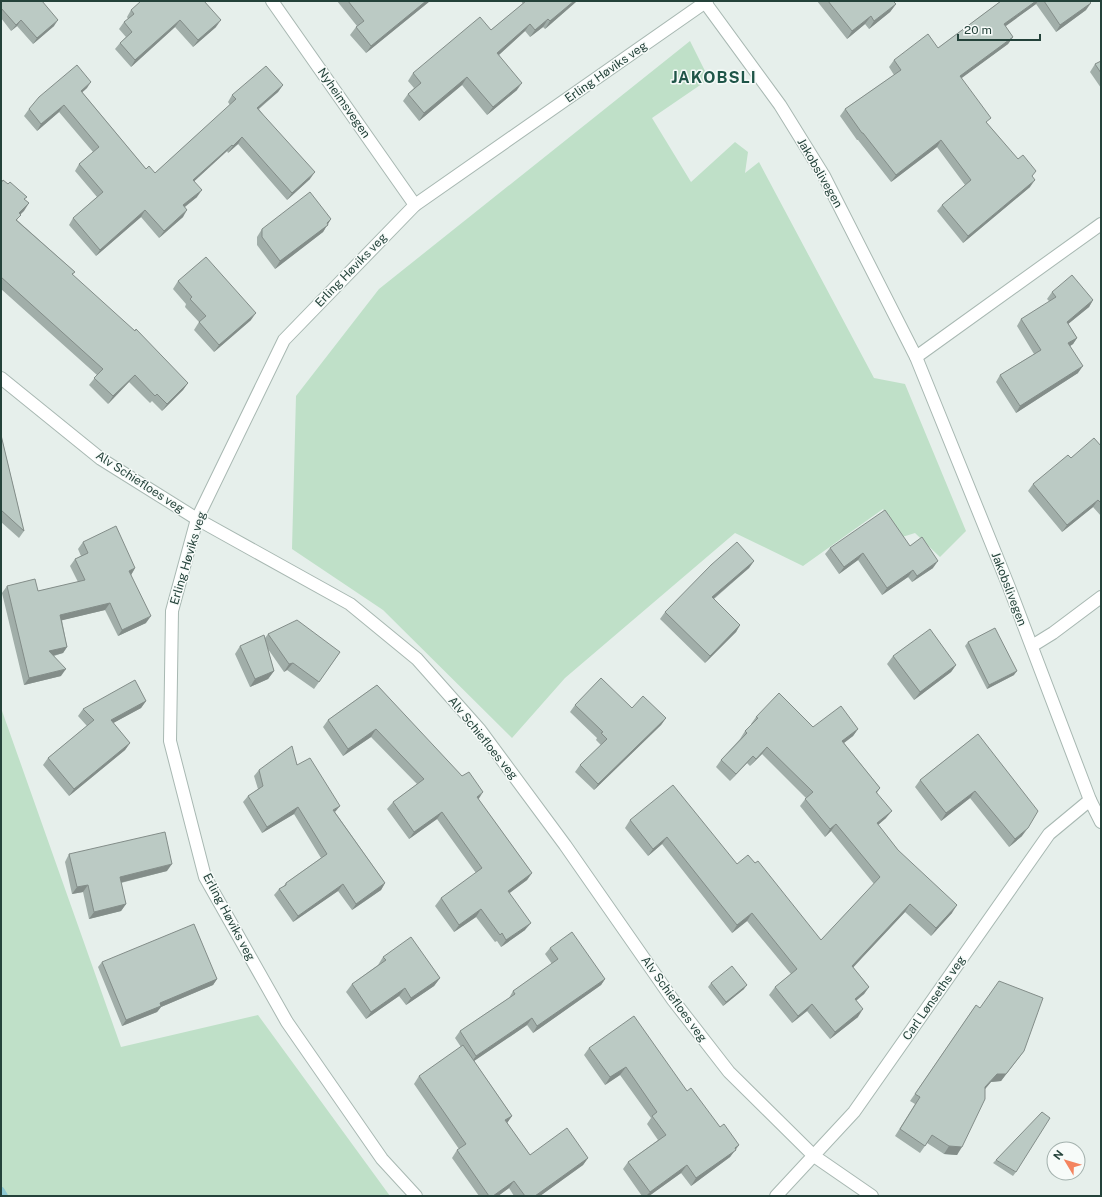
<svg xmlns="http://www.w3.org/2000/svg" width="1102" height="1197" font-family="'Public Sans',sans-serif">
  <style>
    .green { fill: #bfe0c8 }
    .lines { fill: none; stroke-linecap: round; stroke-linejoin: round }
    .stream { stroke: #8ec9d4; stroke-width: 8 }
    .minor-casing { stroke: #a8b8b2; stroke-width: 14 }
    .tertiary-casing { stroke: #a8b8b2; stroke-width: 14 }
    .minor { stroke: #fff; stroke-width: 12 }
    .tertiary { stroke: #fff; stroke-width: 12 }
    .wall { fill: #a1aea9 }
    .shaded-wall { fill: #838d89 }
    .building { fill: #bbcac4; stroke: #838d89 }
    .labels { text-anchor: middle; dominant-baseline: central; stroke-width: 3; stroke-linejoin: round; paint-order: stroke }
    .street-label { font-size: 12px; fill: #24423a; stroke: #f7fbf9 }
    .district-label { font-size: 16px; font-weight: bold; letter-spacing: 1px; fill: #1f5548; stroke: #f7fbf9 }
  </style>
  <rect width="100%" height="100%" fill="#e6efeb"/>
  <!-- green -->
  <g class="green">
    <polygon points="690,41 709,79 652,118 691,182 735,142 748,152 745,173 759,162 874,378 905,384 966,531 940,557 915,533 899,538 883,509 803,566 735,533 565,678 512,738 383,610 292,549 296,396 379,289"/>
    <polygon points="1,708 121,1047 258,1015 390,1196 1,1196"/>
  </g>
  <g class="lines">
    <!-- stream -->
    <polyline class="stream" points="1,1191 4,1196"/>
    <defs>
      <g id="minor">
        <polyline points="272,1 415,205"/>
        <polyline points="916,357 1101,224"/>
        <polyline points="1,378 101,459 197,519 350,604 417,659 480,730 565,845 673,1000 729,1072 814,1156 872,1196"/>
        <polyline points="1032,646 1053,633 1101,597"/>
        <polyline points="416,1196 382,1159 287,1022 205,877 170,741 172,611 197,519 284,340 415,205 707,1"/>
        <polyline points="776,1196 854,1112 1049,834 1090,800"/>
      </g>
      <polyline id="tertiary" points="704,1 780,105 824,176 916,357 1009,587 1090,800 1101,822"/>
    </defs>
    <!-- minor casing -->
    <use href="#minor" class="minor-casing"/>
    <!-- tertiary casing -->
    <use href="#tertiary" class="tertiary-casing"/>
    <!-- minor -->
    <use href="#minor" class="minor"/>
    <!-- tertiary -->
    <use href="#tertiary" class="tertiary"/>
  </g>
  <!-- wall -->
  <g class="wall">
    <polygon points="1,1 54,26 33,44 17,26 11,31 1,18"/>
    <polygon points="337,1 430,1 366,53 350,35 356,27 357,26"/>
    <polygon points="521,1 577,1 545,29 543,27 530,37 525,31 499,55 517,90 487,115 462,85 419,121 403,101 408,94 414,88 408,81 413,73 491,30 523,4"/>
    <polygon points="817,1 893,1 896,4 890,12 869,29 865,24 847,39"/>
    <polygon points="1001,1 1089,1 1086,10 1056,32 1036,4 1005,26 1013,37 1008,44 961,78 987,123 1032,177 1030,187 963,243 937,211 942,205 965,185 937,147 891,182 858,140 857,140 840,116 845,109 894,75 889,67 894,60 938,48"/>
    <polygon points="131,10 216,27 193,47 175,27 131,67 115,49 120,43 126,37 119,29 124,22 128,19 127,17"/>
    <polygon points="1101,61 1101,88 1090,72 1095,64"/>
    <polygon points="283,85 278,92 259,109 310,179 287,200 238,144 228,153 227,151 194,181 197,197 185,207 183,217 159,238 141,217 96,256 69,225 73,218 97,197 75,171 79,164 93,152 59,112 37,131 24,116 29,109 87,88 82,92 146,169 155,173 230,105 228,102 232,95"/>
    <polygon points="1,183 8,184 27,197 24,199 29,203 20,214 17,220 75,272 72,275 188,383 183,390 162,411 152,401 150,403 129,382 108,404 89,385 97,375 1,289"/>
    <polygon points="331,219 323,232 275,269 257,245 257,237 262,229"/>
    <polygon points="178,281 251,320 214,352 194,330 199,322 185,307 186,304 173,289"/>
    <polygon points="1052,292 1093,300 1089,307 1068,324 1077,338 1073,344 1070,346 1078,373 1016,413 996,382 1000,375 1034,354 1017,326 1021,319 1050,302 1047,299"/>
    <polygon points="1,435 24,531 19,538 1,522"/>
    <polygon points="1101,446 1101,516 1093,507 1062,532 1028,491 1033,484 1071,458"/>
    <polygon points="83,542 135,568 131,575 146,623 118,636 105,610 62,620 67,647 63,653 54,656 61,676 24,685 2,593 7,586 38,591 78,582 70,566 75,559 81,556 78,549"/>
    <polygon points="910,546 933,568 912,582 908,577 882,595 858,560 839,574 825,554 830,548"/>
    <polygon points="754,561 749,568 714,599 740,625 736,632 705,663 660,619 665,612"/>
    <polygon points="268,634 340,652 314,689 287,670 284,672 268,649 274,671 268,679 250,687 235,654 240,646 265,638"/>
    <polygon points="968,642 1014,675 987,689 965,646"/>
    <polygon points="893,656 956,665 951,672 914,700 887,664"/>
    <polygon points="377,685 478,799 532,873 527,880 509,893 525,930 501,947 497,941 495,942 476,917 454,932 435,906 441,898 476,873 437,819 409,839 387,809 393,802 417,784 371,737 343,756 323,727 328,720"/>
    <polygon points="146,701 141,708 113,723 130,743 125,750 69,796 43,765 48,758 87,726 78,716 83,709"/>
    <polygon points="575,705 666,718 661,725 594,790 575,772 580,765 601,745 596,740 597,738 570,712"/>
    <polygon points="756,717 813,727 858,729 853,736 844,743 880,788 877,793 886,818 878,825 898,850 952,913 931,936 905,912 853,967 869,987 864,994 856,1001 858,1017 830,1039 807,1011 792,1023 769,995 775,987 791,974 747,921 732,933 662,844 648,856 625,828 630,820 737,864 821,940 874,884 831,831 825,837 800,806 806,798 762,754 750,766 747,763 730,781 716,767 721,760 740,739 745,731 751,725 751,724"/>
    <polygon points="978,734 1022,836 1009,847 970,798 941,821 915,787 920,780"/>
    <polygon points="297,765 335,812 385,883 381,890 352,910 338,891 293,922 274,895 279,889 283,887 286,883 321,858 294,814 262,833 243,802 248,796 258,789 254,776 259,770"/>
    <polygon points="69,854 167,871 121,883 126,904 121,911 89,919 83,892 72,894 65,862"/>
    <polygon points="550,948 605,979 601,985 533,1033 527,1025 474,1061 512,1116 507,1123 530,1155 588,1158 583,1165 540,1196 514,1196 509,1188 498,1196 479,1196 452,1158 457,1150 459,1149 414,1084 419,1076 461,1047 455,1038 460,1031 509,998 513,991 552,964 545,954"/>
    <polygon points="383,957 440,978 434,986 406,1005 399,996 366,1019 346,992 352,984 378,965"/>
    <polygon points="102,962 217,979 213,985 161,1007 157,1012 122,1026 98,967"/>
    <polygon points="711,983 744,989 723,1006 708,987"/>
    <polygon points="976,1005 1018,1058 1001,1081 991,1082 985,1089 957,1155 944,1154 927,1143 920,1153 895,1136 915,1104 910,1101"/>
    <polygon points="589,1048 687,1091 720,1127 739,1145 730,1157 691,1186 681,1173 649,1196 642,1196 623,1169 628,1162 658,1140 647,1124 651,1118 620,1075 605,1085 584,1055"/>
    <polygon points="996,1160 1016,1172 1013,1176 993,1163"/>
  </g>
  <!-- shaded-wall -->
  <g class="shaded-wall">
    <polygon points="426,1 430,1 366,53 371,46"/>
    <polygon points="574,1 577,1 545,29 550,21"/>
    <polygon points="1036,1 1038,1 1036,4 999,31 1004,24"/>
    <polygon points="1091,3 1086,10 1056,32 1060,25"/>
    <polygon points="896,4 890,12 869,29 874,21"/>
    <polygon points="871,16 865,24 847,39 852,31"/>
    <polygon points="548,19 543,27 530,37 535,30"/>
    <polygon points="21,20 17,26 11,31 16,25"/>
    <polygon points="58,20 54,26 33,44 37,38"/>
    <polygon points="180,20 175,27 131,67 135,60"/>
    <polygon points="221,20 216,27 193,47 198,40"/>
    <polygon points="530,24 525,31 492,61 497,53"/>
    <polygon points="1013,37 1008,44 955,83 960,76"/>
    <polygon points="467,77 462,85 419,121 424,113"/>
    <polygon points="91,82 87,88 76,98 81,91"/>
    <polygon points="522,83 517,90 487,115 493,107"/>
    <polygon points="283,85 278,92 252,114 257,108"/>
    <polygon points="64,105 59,112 37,131 41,124"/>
    <polygon points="242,137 238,144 228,153 233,146"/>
    <polygon points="941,140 937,147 891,182 896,175"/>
    <polygon points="232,145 227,151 188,187 193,180"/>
    <polygon points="315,172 310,179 287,200 292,193"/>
    <polygon points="1035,180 1030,187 963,243 968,236"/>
    <polygon points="202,190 197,197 178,212 183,205"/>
    <polygon points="29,203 24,211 14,221 19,213"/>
    <polygon points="145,210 141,217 96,256 100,250"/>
    <polygon points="187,210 183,217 159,238 164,231"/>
    <polygon points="331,219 323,232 275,269 280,261"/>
    <polygon points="1093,300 1089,307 1062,329 1067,322"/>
    <polygon points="256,313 251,320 214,352 219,345"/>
    <polygon points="1077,338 1073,344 1064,350 1068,343"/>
    <polygon points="1083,366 1078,373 1016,413 1020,406"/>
    <polygon points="135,375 129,382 108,404 113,396"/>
    <polygon points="188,383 183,390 162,411 167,404"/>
    <polygon points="1098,500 1093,507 1062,532 1067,525"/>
    <polygon points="863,553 858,560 839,574 844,567"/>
    <polygon points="754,561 749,568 707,604 712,597"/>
    <polygon points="938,561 933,568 912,582 917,576"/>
    <polygon points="135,568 131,575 129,571"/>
    <polygon points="913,570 908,577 882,595 887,588"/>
    <polygon points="110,603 105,610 55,622 60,615"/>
    <polygon points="151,616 146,623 118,636 122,630"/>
    <polygon points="740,625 736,632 705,663 710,656"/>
    <polygon points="67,647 63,653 44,658 49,651"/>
    <polygon points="293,663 287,670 284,672 289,664"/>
    <polygon points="956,665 951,672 914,700 920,692"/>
    <polygon points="66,669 61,676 24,685 29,678"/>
    <polygon points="274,671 268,679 250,687 255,679"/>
    <polygon points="1017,671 1014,675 987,689 989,685"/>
    <polygon points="146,701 141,708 106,727 111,720"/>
    <polygon points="666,718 661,725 594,790 598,784"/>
    <polygon points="376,729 371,737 343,756 348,749"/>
    <polygon points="858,729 853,736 837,748 842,741"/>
    <polygon points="130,743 125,750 69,796 74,789"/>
    <polygon points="767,747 762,754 750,766 756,759"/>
    <polygon points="753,756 747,763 730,781 736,774"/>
    <polygon points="975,791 970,798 941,821 946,813"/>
    <polygon points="483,792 478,800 477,797"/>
    <polygon points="340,806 335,812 333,810"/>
    <polygon points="298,807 294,814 262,833 267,827"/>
    <polygon points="892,811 886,818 872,830 877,823"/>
    <polygon points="442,812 437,819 409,839 414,832"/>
    <polygon points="836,824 831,831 825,837 830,829"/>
    <polygon points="1028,828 1022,836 1009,847 1015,839"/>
    <polygon points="667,837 662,844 648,856 653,849"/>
    <polygon points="172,864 167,871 115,884 120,877"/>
    <polygon points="532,873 527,880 503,898 508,891"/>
    <polygon points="385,883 381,890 352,910 356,904"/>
    <polygon points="343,884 338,891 293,922 298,916"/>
    <polygon points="88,885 83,892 72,894 77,887"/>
    <polygon points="126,904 121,911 89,919 94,912"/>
    <polygon points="910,904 905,912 847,974 852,966"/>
    <polygon points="957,905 952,913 931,936 936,928"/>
    <polygon points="481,909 476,917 454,932 459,925"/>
    <polygon points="752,913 747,921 732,933 737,925"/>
    <polygon points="531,923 525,930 501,947 506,940"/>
    <polygon points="440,978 434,986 406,1005 411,998"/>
    <polygon points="217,979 213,985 161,1007 157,1012 122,1026 126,1020 160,1003"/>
    <polygon points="605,979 601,985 533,1033 537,1026"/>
    <polygon points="747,985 744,989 723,1006 726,1002"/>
    <polygon points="869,987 864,994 849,1006 855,999"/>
    <polygon points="405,988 399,996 366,1019 371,1012"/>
    <polygon points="812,1004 807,1011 792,1023 798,1016"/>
    <polygon points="863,1009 858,1017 830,1039 835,1032"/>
    <polygon points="532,1018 527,1025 471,1063 476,1056"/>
    <polygon points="1024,1051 1001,1081 991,1082 980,1095 985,1087 997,1074"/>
    <polygon points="626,1067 620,1075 605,1085 610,1077"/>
    <polygon points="512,1116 507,1123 505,1120"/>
    <polygon points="739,1145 730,1157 691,1186 696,1178"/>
    <polygon points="949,1146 962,1147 957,1155 944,1154"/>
    <polygon points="588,1158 583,1165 540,1196 535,1196"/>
    <polygon points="687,1165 681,1173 649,1196 646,1196 650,1192"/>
    <polygon points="514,1181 509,1188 498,1196 493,1196"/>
  </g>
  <!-- building -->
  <g class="building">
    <polygon points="1,1 42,1 58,20 37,38 21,20 16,25 1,8"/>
    <polygon points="141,1 204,1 221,20 198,40 180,20 135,60 120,43 132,32 124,22 134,14 131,10"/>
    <polygon points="348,1 426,1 371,46 356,27 364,21"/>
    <polygon points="526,1 574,1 550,21 548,19 535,30 530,24 497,53 522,83 493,107 467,77 424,113 408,94 421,83 413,73 480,17 491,30"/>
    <polygon points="828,1 893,1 896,4 874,21 871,16 852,31"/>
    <polygon points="1001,1 1036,1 1004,24 1013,37 960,76 991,118 986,122 1018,159 1023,155 1036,171 1032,176 1035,180 968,236 942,205 971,180 941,140 896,175 863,133 862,133 845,109 901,70 894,60 928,34 938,48"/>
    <polygon points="1044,1 1089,1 1091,3 1060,25"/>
    <polygon points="1101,61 1101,73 1095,64"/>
    <polygon points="77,65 91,82 81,91 146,169 149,166 155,173 236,99 232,95 266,66 283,85 257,108 315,172 292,193 242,137 233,146 232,145 193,180 202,190 183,205 187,210 164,231 145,210 100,250 73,218 103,192 79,164 99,147 64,105 41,124 29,109 39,97"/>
    <polygon points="3,180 8,184 10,182 27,197 24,199 29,203 19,213 21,215 16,220 75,272 72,274 135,331 136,329 188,383 167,404 157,394 155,396 135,375 113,396 94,378 103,369 1,277 1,183"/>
    <polygon points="310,192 331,219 327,223 328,225 280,261 262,237 262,229"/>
    <polygon points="206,257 256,313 219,345 199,322 206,316 190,299 192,297 178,281"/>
    <polygon points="1072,275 1093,300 1067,322 1077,338 1068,343 1083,366 1020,406 1000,375 1041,350 1021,319 1056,297 1052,292"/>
    <polygon points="1,435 24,531 1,510"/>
    <polygon points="1094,438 1101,446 1101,503 1098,500 1067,525 1033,484 1068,455 1071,458"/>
    <polygon points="885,510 910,546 922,537 938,561 917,576 913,570 887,588 863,553 844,567 830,548"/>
    <polygon points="116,526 135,568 129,571 151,616 122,630 110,603 60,615 67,647 49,651 66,669 29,678 7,586 35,579 38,591 85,580 75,559 88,553 83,542"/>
    <polygon points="737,542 754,561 712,597 740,625 710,656 665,612 711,565"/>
    <polygon points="297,620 340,652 319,682 293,663 289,664 268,634"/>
    <polygon points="995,628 1017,671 989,685 968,642"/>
    <polygon points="930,629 956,665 920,692 893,656"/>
    <polygon points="264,635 274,671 255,679 240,646"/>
    <polygon points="601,678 632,708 643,696 666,718 598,784 580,765 607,739 601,733 603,732 575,705"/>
    <polygon points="135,680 146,701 111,720 130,743 74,789 48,758 94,720 83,709"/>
    <polygon points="377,685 462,776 469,772 483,792 477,797 532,873 508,891 531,923 506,940 502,933 500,935 481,909 459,925 441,898 482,868 442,812 414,832 393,802 424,779 376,729 348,749 328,720"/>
    <polygon points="779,693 813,727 841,706 858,729 842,741 880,788 876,792 892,811 877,823 898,850 957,905 936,928 910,904 852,966 869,987 855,999 863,1009 835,1032 812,1004 798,1016 775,987 797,969 752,913 737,925 667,837 653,849 630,820 673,785 737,864 748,855 755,863 758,861 821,940 880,877 836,824 830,829 805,799 813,792 767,747 756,759 753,756 736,774 721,760 747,733 745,731 758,718 756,717"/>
    <polygon points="978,734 1038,811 1028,828 1015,839 975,791 946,813 920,780"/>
    <polygon points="292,746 297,765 310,758 340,806 333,810 385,883 356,904 343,884 298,916 279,889 286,885 286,883 327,854 298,807 267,827 248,796 263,786 259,770"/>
    <polygon points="165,832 172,864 120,877 126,904 94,912 88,885 77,887 69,854"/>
    <polygon points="194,924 217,979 160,1003 161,1006 126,1020 102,962"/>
    <polygon points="572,932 605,979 537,1026 532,1018 476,1056 460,1031 515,994 513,991 558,959 550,948"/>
    <polygon points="411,937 440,978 411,998 405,988 371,1012 352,984 386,960 383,957"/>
    <polygon points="732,966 747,985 726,1002 711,983"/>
    <polygon points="999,981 1043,998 1024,1051 1006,1074 997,1074 985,1087 985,1099 962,1147 949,1146 932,1135 925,1146 900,1129 920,1097 915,1094 976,1005 980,1008"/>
    <polygon points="634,1016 687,1091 691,1088 720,1127 724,1124 739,1145 735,1148 736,1150 696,1178 687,1165 650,1192 628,1162 666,1135 652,1116 657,1112 626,1067 610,1077 589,1048"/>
    <polygon points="463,1045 512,1116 505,1120 530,1155 567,1128 588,1158 535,1196 525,1196 514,1181 493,1196 489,1196 457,1150 466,1144 419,1076"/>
    <polygon points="1042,1112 1050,1118 1016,1172 996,1160"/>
  </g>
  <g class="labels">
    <!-- street labels -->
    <g class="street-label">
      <text transform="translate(606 72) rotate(-35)">Erling Høviks veg</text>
      <text transform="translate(344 103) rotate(55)">Nyheimsvegen</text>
      <text transform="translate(820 173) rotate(60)">Jakobslivegen</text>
      <text transform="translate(351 270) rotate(-46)">Erling Høviks veg</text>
      <text transform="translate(140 482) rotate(33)">Alv Schiefloes veg</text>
      <text transform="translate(188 558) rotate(-73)">Erling Høviks veg</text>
      <text transform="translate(1009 589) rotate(69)">Jakobslivegen</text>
      <text transform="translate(483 738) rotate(51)">Alv Schiefloes veg</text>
      <text transform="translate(229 917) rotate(62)">Erling Høviks veg</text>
      <text transform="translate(934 998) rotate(-55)">Carl Lønseths veg</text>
      <text transform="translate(674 999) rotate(54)">Alv Schiefloes veg</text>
    </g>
    <!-- district labels -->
    <g class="district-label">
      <text x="714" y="77">JAKOBSLI</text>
    </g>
  </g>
  <!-- border -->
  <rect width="1102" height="1197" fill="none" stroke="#24423a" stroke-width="4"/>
  <!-- north arrow -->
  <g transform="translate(1066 1161) rotate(308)"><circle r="19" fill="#f7fbf9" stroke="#a3b1ad"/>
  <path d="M0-3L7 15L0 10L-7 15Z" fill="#f4845f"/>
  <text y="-6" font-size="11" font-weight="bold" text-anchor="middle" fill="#24423a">N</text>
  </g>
  <!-- scale -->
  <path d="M958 34v6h82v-6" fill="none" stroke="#24423a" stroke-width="2"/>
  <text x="964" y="34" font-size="12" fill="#24423a" stroke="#f7fbf9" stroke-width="3" paint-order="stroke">20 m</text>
</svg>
